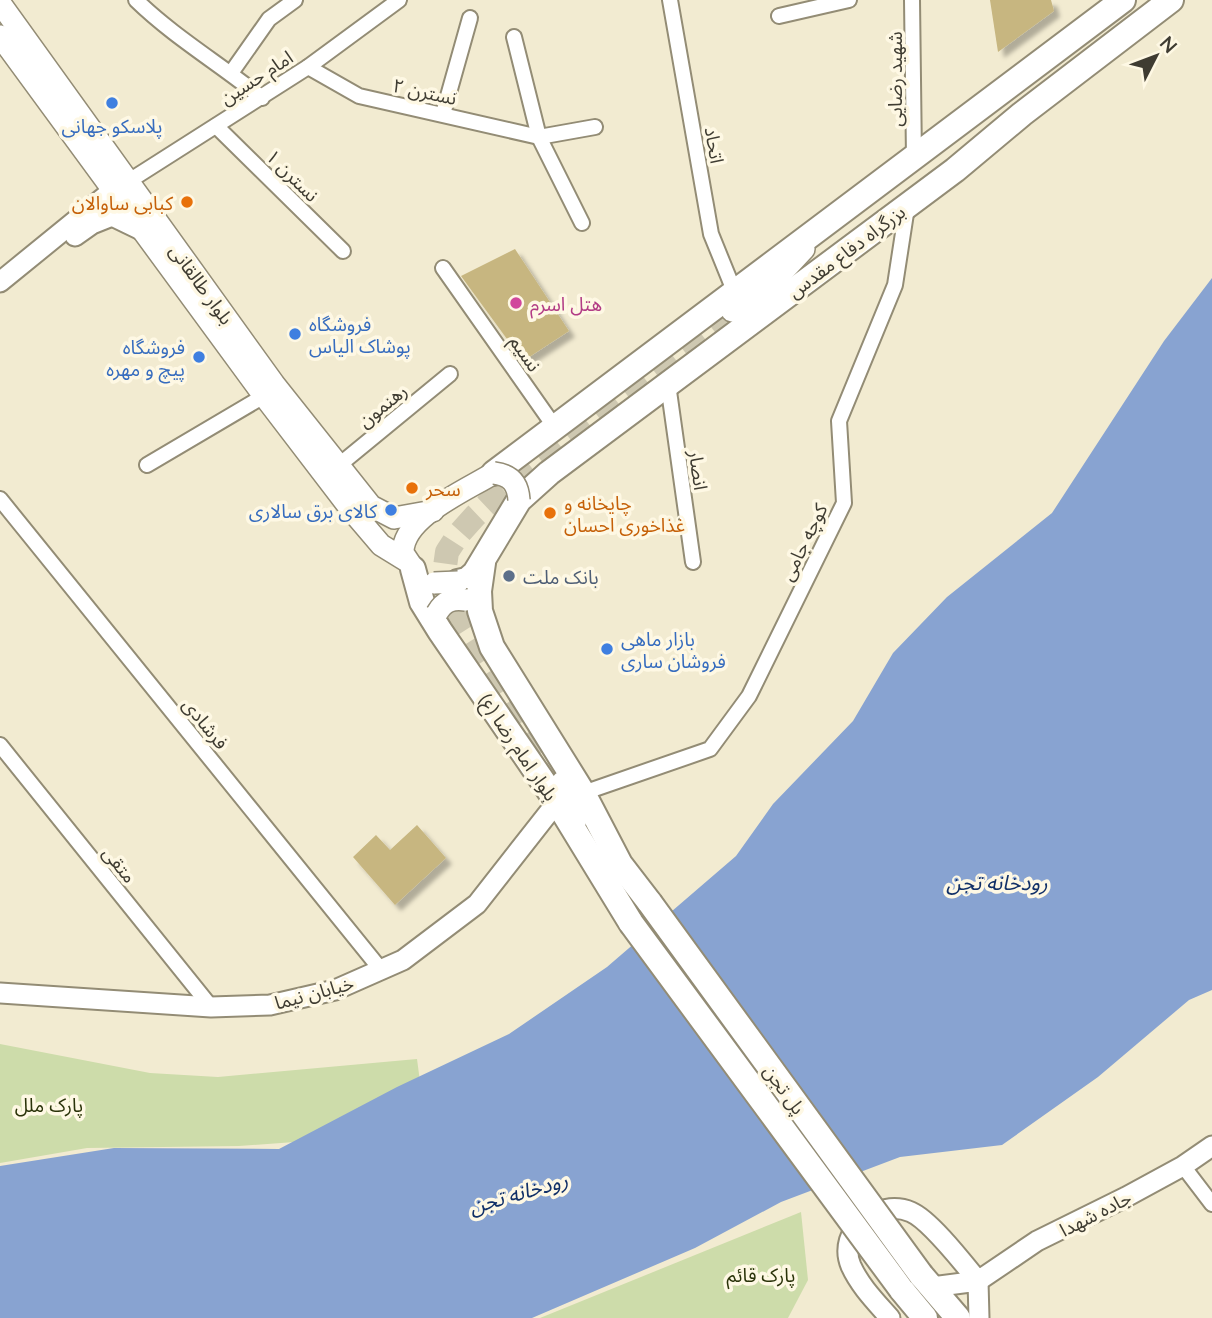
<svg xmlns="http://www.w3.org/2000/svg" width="1212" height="1318" font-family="Lato,'Noto Sans Arabic',sans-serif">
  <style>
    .green { fill: #cddcaa }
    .water { fill: #88a3d1 }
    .building { fill: #c7b680; filter: url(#shadow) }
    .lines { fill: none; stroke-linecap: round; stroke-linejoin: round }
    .highway-tunnel { stroke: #cec8b1; stroke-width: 24; stroke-dasharray: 24 12; stroke-linecap: butt }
    .street-casing { stroke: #938c75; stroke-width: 18 }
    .secondary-casing { stroke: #938c75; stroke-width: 23 }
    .primary-casing { stroke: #938c75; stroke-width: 24 }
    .highway-casing { stroke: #938c75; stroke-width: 28 }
    .street { stroke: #fff; stroke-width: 14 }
    .secondary { stroke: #fff; stroke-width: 19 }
    .primary { stroke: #fff; stroke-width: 21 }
    .highway { stroke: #fff; stroke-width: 24 }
    .primary-bridge-casing { stroke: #938c75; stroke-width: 24; stroke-linecap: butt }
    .highway-bridge-casing { stroke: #938c75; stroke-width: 28; stroke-linecap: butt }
    .primary-bridge { stroke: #fff; stroke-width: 21 }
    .highway-bridge { stroke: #fff; stroke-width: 24 }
    .shop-dot { fill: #3f7fe0; stroke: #fef8e4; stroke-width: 2.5 }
    .food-dot { fill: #e8710a; stroke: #fef8e4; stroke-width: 2.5 }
    .hotel-dot { fill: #d1479c; stroke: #fef8e4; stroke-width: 2.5 }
    .service-dot { fill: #5c6f8a; stroke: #fef8e4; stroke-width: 2.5 }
    .labels { text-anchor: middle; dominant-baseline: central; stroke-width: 7; stroke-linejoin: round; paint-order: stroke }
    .street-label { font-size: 19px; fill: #3f3c32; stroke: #fef8e4 }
    .shop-label { font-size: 19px; fill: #366cbe; stroke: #fef8e4; text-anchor: start }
    .food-label { font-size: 19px; fill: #c56008; stroke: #fef8e4; text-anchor: start }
    .hotel-label { font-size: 19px; fill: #b23c85; stroke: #fef8e4; text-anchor: start }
    .service-label { font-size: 19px; fill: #4e5e75; stroke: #fef8e4; text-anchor: start }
    .park-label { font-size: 19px; fill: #2a3309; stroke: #fef8e4 }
    .water-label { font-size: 21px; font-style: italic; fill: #113068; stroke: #fef8e4 }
  </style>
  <defs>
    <filter id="shadow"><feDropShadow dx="6" dy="6" stdDeviation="2" flood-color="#0004"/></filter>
  </defs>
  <rect width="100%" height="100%" fill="#f2ebd1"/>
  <!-- green -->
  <g class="green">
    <polygon points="0,1044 150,1073 218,1077 417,1059 424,1112 362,1137 239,1146 87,1148 0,1163"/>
    <polygon points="801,1212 808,1280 788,1318 540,1318"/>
  </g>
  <!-- water -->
  <polygon class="water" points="1212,278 1212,990 1189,1000 1098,1077 1002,1145 900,1157 781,1202 695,1248 532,1318 0,1318 0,1166 114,1148 279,1149 397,1087 509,1034 607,967 736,856 773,804 853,721 893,653 947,597 1052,513 1164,341"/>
  <!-- building -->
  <g class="building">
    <polygon points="990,0 1051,0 1054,11 998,52"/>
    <polygon points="515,249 569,331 523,361 461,276"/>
    <polygon points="417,825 446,858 395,905 353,857 376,835 390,850"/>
  </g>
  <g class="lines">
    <!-- highway-tunnel -->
    <polyline class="highway-tunnel" points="562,782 446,598 444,574 447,552 458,535 475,516 495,497 732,311"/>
    <defs>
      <g id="street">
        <path d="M136,0C174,37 220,64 262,98"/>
        <polyline points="670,0 711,234 735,293"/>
        <polyline points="912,0 914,158"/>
        <polyline points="779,16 849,0"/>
        <polyline points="514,37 539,137 582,223"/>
        <polyline points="308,67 359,96 539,137 595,127"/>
        <polyline points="231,73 269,19 295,0"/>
        <polyline points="443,114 470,18"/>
        <polyline points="216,126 343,251"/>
        <polyline points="129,181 308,67 399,0"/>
        <polyline points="443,268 554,426"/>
        <polyline points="668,384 693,562"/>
        <polyline points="147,465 264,396"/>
        <polyline points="338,466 450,374"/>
        <polyline points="0,499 382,971"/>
        <polyline points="0,745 211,1007"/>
        <polyline points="583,793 710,749 749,696 844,503 839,421 895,285 907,207"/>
        <polyline points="1183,1166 1212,1204"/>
      </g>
      <g id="secondary">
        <polyline points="75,236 92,224 112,216 143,231"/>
        <polyline points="0,282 113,190"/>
        <polyline points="0,993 211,1007 270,1005 335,990 403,960 477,904 557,802"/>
        <polyline points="932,1287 978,1281 979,1318"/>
        <path d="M890,1318C876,1302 860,1286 851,1266C836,1230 878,1198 911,1212C930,1220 964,1264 978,1281L1037,1241L1126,1197L1183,1166L1212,1146"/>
      </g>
      <g id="primary">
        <polyline points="0,3 274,384 371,506 394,518 433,511"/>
        <polyline points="0,36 264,396 352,511 381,545 407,561"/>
        <polyline points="732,311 775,280 804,249"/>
        <path d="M413,568L403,553C402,517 467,490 494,473"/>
        <polyline points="562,782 576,820"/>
      </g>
      <g id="highway">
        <path d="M494,473C703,315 913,158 1123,0"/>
        <polyline points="483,563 479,591 480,611 492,647 583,793 620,864 650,903"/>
        <polyline points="413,569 422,602 440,631 557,802 631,923"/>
        <polyline points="458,582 467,580 475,573 519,500 549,473 955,170 1022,114 1171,0"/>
        <polyline points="921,1275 958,1318"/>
        <polyline points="901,1289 925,1318"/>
      </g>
    </defs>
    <!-- street casing -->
    <use href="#street" class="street-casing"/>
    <!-- secondary casing -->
    <use href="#secondary" class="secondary-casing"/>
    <!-- primary casing -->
    <use href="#primary" class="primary-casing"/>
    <!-- highway casing -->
    <use href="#highway" class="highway-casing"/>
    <!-- street -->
    <use href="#street" class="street"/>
    <!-- secondary -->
    <use href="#secondary" class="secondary"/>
    <!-- primary -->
    <use href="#primary" class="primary"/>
    <!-- highway -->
    <use href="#highway" class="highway"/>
    <defs>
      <g id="primary-bridge">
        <path d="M494,473C511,475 518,484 519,500"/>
        <polyline points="434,583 458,582"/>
        <path d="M437,613C444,601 452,598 466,600"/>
      </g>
      <g id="highway-bridge">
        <polyline points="650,903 921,1275"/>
        <polyline points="631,923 901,1289"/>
      </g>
    </defs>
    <!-- primary-bridge casing -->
    <use href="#primary-bridge" class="primary-bridge-casing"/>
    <!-- highway-bridge casing -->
    <use href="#highway-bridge" class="highway-bridge-casing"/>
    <!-- primary-bridge -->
    <use href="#primary-bridge" class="primary-bridge"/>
    <!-- highway-bridge -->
    <use href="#highway-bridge" class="highway-bridge"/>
  </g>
  <!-- markers -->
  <g class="shop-dot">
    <circle cx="112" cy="103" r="7"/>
    <circle cx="295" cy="334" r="7"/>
    <circle cx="199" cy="357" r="7"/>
    <circle cx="391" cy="510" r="7"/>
    <circle cx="607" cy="649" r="7"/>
  </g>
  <g class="food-dot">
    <circle cx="187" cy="202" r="7"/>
    <circle cx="412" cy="488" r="7"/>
    <circle cx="550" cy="513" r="7"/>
  </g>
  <circle class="hotel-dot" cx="516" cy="303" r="7"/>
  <circle class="service-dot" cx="509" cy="576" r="7"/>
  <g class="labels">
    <!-- street labels -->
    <g class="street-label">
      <text transform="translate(256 77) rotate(-33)">امام حسین</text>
      <text transform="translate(894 79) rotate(-90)">شهید رضایی</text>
      <text transform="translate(425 91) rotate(12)">نسترن ۲</text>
      <text transform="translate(715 145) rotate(80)">اتحاد</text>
      <text transform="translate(293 175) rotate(45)">نسترن ۱</text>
      <text transform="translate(846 251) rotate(-37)">بزرگراه دفاع مقدس</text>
      <text transform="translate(202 284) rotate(54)">بلوار طالقانی</text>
      <text transform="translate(526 353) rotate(55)">نسیم</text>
      <text transform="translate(382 405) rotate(-39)">رهنمون</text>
      <text transform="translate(699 470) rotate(82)">انصار</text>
      <text transform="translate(803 542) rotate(-64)">کوچه جامی</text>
      <text transform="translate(206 723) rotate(51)">فرشادی</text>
      <text transform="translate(519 747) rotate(56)">بلوار امام رضا (ع)</text>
      <text transform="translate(120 864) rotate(51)">متقی</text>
      <text transform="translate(314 992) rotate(-15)">خیابان نیما</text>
      <text transform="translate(785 1089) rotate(54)">پل تجن</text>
      <text transform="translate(1095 1213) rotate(-27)">جاده شهدا</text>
    </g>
    <!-- shop labels -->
    <g class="shop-label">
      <text x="112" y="125" text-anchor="middle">پلاسکو جهانی</text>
      <text x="309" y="323">فروشگاه<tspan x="309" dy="22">پوشاک الیاس</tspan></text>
      <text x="185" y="346" text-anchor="end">فروشگاه<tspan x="185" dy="22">پیچ و مهره</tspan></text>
      <text x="377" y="510" text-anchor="end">کالای برق سالاری</text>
      <text x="621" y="638">بازار ماهی<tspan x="621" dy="22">فروشان ساری</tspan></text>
    </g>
    <!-- food labels -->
    <g class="food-label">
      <text x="173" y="202" text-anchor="end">کبابی ساوالان</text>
      <text x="426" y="488">سحر</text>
      <text x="564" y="502">چایخانه و<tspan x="564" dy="22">غذاخوری احسان</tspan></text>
    </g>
    <!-- hotel labels -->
    <g class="hotel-label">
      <text x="530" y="303">هتل اسرم</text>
    </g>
    <!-- service labels -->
    <g class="service-label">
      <text x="523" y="576">بانک ملت</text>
    </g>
    <!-- park labels -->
    <g class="park-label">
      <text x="49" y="1104">پارک ملل</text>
      <text x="761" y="1274">پارک قائم</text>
    </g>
    <!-- water labels -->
    <g class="water-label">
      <text x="997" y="881">رودخانه تجن</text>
      <text transform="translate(518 1192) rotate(-16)">رودخانه تجن</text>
    </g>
  </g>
  <!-- north arrow -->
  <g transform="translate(1156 56) rotate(48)" stroke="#fef8e4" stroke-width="5" paint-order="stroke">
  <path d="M0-5L12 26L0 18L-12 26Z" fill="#3f3c32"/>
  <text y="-10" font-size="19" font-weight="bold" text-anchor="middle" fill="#3f3c32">N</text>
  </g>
</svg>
